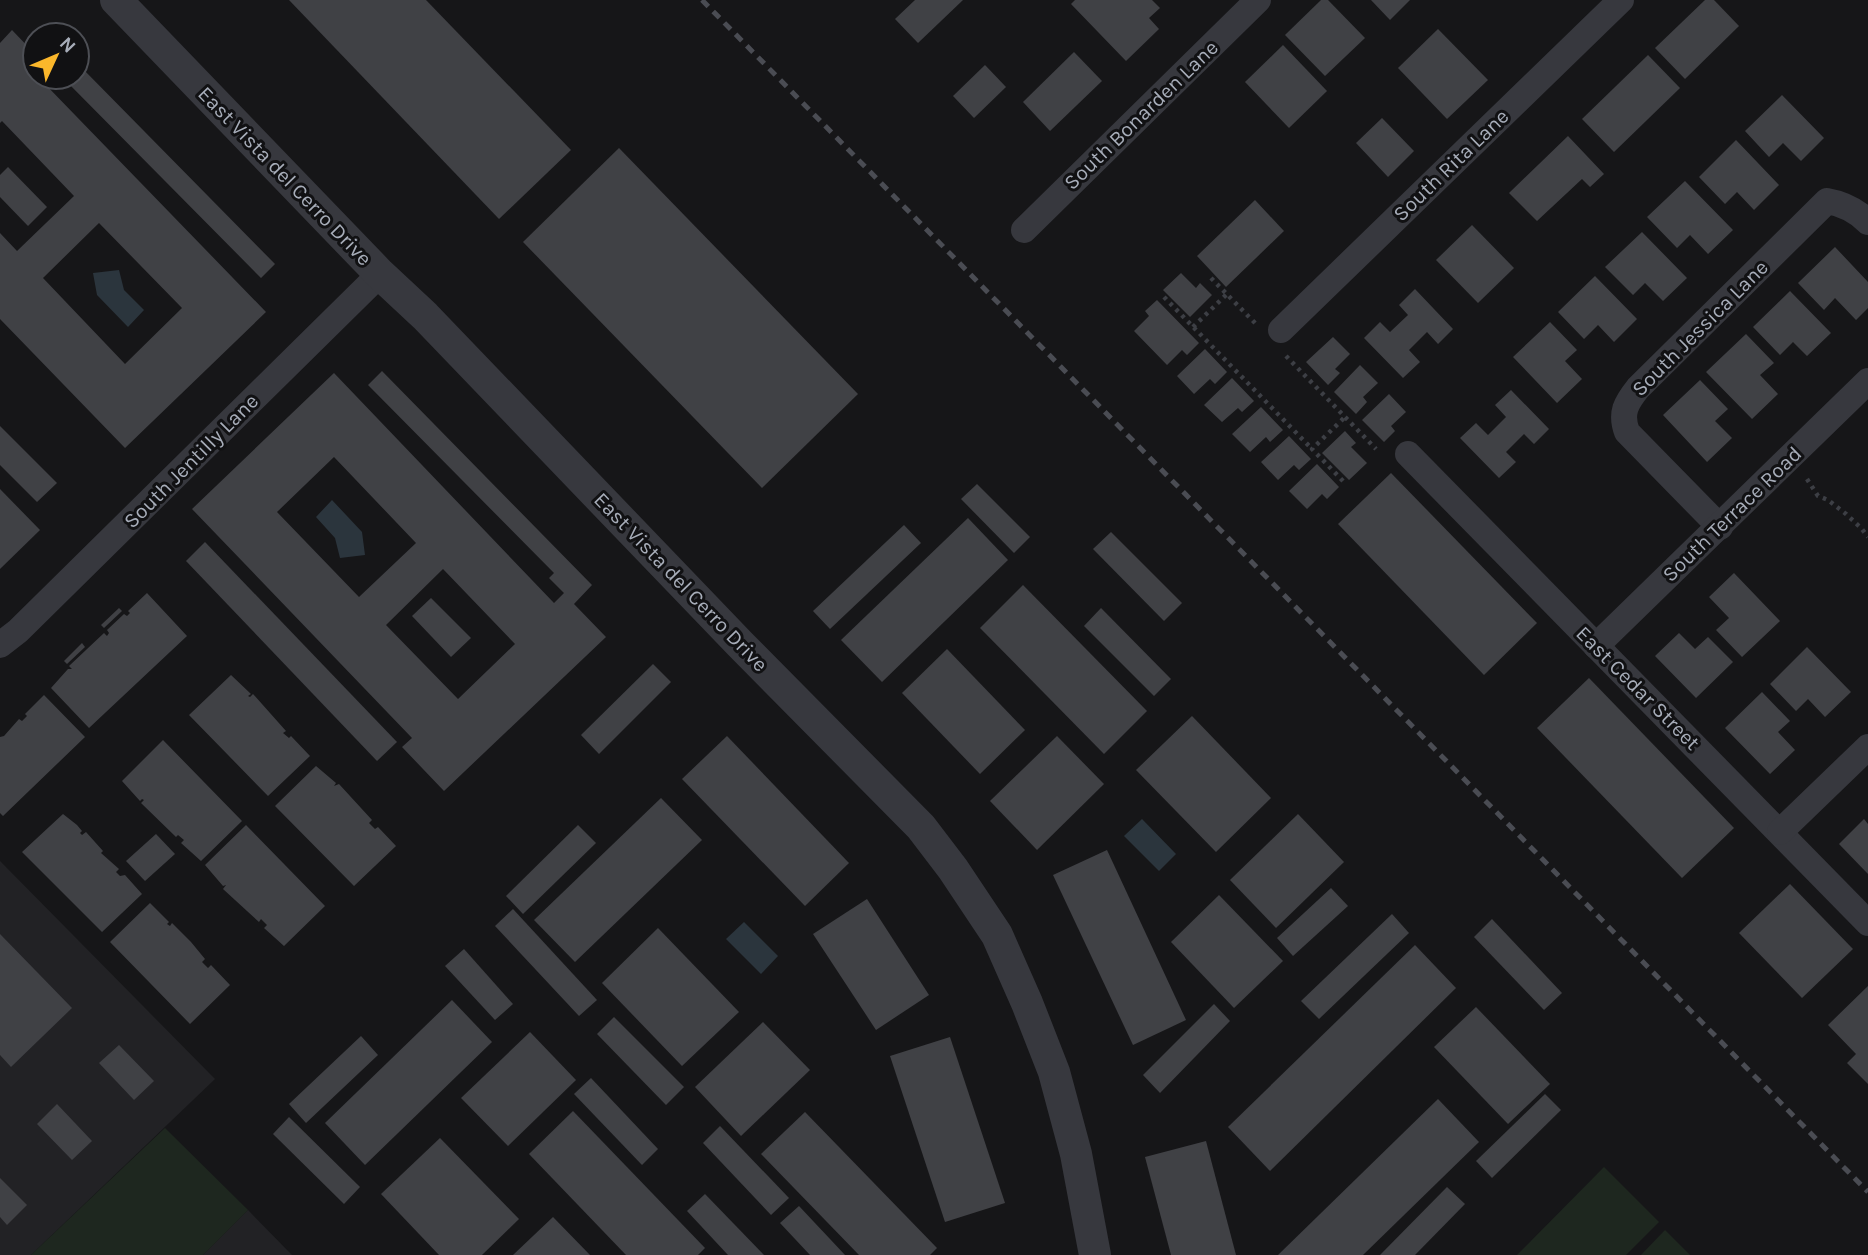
<svg xmlns="http://www.w3.org/2000/svg" width="1868" height="1255" font-family="Karla,sans-serif">
  <style>
    .built { fill: #222225 }
    .green { fill: #1e271f }
    .water { fill: #2b353d }
    .building { fill: #404145; fill-rule: evenodd }
    .lines { fill: none; stroke-linecap: round; stroke-linejoin: round }
    .path { stroke: #3d3f45; stroke-width: 4.5; stroke-dasharray: 3.5 5; stroke-linecap: butt }
    .minor { stroke: #37383e; stroke-width: 26 }
    .tertiary { stroke: #37383e; stroke-width: 32 }
    .rail { stroke: #4a4c53; stroke-width: 5; stroke-dasharray: 9 7; stroke-linecap: butt }
    .labels { text-anchor: middle; dominant-baseline: central; stroke-width: 6; stroke-linejoin: round; paint-order: stroke }
    .street-label { font-size: 21px; fill: #a7adb9; stroke: #111113 }
  </style>
  <rect width="100%" height="100%" fill="#161618"/>
  <!-- built -->
  <g class="built">
    <polygon points="0,861 215,1079 31,1255 0,1255"/>
    <polygon points="248,1210 292,1255 203,1255"/>
  </g>
  <!-- green -->
  <g class="green">
    <polygon points="165,1128 248,1210 203,1255 31,1255"/>
    <polygon points="1604,1167 1659,1222 1626,1255 1517,1255"/>
    <polygon points="1665,1230 1690,1255 1641,1255"/>
  </g>
  <!-- water -->
  <g class="water">
    <polygon points="119,270 124,290 144,310 128,327 97,295 93,273"/>
    <polygon points="332,500 362,532 365,555 340,558 335,538 316,517"/>
    <polygon points="1142,819 1176,854 1159,871 1124,836"/>
    <polygon points="744,922 778,956 761,974 726,939"/>
  </g>
  <!-- building -->
  <g class="building">
    <polygon points="289,0 426,0 571,150 499,219"/>
    <polygon points="915,0 963,0 918,43 895,19"/>
    <polygon points="1075,0 1152,0 1160,8 1149,18 1159,29 1126,61 1071,4"/>
    <polygon points="1321,0 1328,0 1365,38 1325,76 1285,35"/>
    <polygon points="1371,0 1410,0 1390,20"/>
    <polygon points="1705,0 1714,0 1739,26 1685,79 1655,48"/>
    <polygon points="1438,29 1488,80 1447,119 1398,68"/>
    <path d="M12,30L35,54V77H51L44,83L266,312L125,448L0,319V233L17,251L74,196L2,121L0,123V43ZM99,223L182,308L125,364L43,278Z"/>
    <polygon points="1283,45 1327,91 1289,128 1245,82"/>
    <polygon points="1074,52 1102,81 1050,131 1023,102"/>
    <polygon points="1648,55 1680,88 1614,152 1582,119"/>
    <polygon points="985,65 1006,87 974,118 953,96"/>
    <polygon points="81,67 275,264 261,278 66,81 70,77 77,77 77,70"/>
    <polygon points="1782,95 1824,138 1801,161 1783,143 1769,157 1745,131"/>
    <polygon points="1382,118 1414,151 1388,177 1356,143"/>
    <polygon points="1568,136 1604,174 1590,187 1582,179 1537,221 1509,193"/>
    <polygon points="1736,140 1779,185 1754,210 1737,192 1725,204 1699,177"/>
    <polygon points="619,148 858,394 762,488 523,242"/>
    <polygon points="8,167 47,207 28,226 0,197 0,175"/>
    <polygon points="1685,181 1733,230 1708,254 1690,235 1677,248 1647,217"/>
    <polygon points="1255,200 1284,231 1226,287 1197,256"/>
    <polygon points="1472,225 1514,268 1478,303 1436,260"/>
    <polygon points="1642,232 1687,278 1663,301 1645,283 1633,295 1605,267"/>
    <polygon points="1835,247 1868,282 1868,308 1856,320 1835,298 1824,310 1798,283"/>
    <polygon points="1181,273 1196,288 1200,283 1212,295 1190,317 1163,290"/>
    <polygon points="1595,276 1637,319 1614,342 1598,325 1584,339 1558,312"/>
    <polygon points="1415,289 1453,329 1438,344 1427,332 1409,350 1420,362 1403,378 1364,338 1380,322 1390,332 1408,315 1399,305"/>
    <polygon points="1790,291 1831,333 1807,356 1793,342 1780,355 1753,327"/>
    <polygon points="1157,300 1199,343 1187,355 1182,350 1167,365 1134,331 1149,316 1145,311"/>
    <polygon points="1550,322 1577,350 1565,361 1582,379 1557,403 1513,357"/>
    <polygon points="1746,334 1774,363 1760,375 1778,394 1752,419 1706,372"/>
    <polygon points="1333,337 1350,354 1335,369 1340,373 1328,385 1306,362"/>
    <polygon points="1205,349 1227,372 1215,384 1210,379 1194,394 1177,376"/>
    <polygon points="1360,365 1378,383 1363,397 1367,402 1356,414 1334,392"/>
    <path d="M382,371L592,585L574,604L606,637L444,791L402,747L412,738L192,509L334,373L554,603L564,593L549,578L554,573L368,385ZM334,457L416,543L359,597L277,512ZM443,569L515,644L458,699L386,625Z"/>
    <polygon points="1232,378 1254,401 1242,412 1238,408 1222,422 1204,405"/>
    <polygon points="1700,380 1728,409 1715,421 1732,438 1707,462 1663,415"/>
    <polygon points="1511,390 1549,429 1534,444 1524,434 1506,452 1516,462 1499,478 1460,438 1476,423 1488,435 1506,417 1495,405"/>
    <polygon points="1389,394 1406,412 1391,426 1395,431 1384,442 1362,420"/>
    <polygon points="1261,407 1283,430 1270,442 1266,437 1250,452 1232,434"/>
    <polygon points="0,426 57,483 37,502 0,465"/>
    <polygon points="1345,431 1356,443 1351,447 1367,463 1349,480 1322,453"/>
    <polygon points="1289,436 1311,459 1299,470 1294,465 1278,480 1261,462"/>
    <polygon points="1317,464 1339,487 1327,499 1322,494 1307,509 1289,491"/>
    <polygon points="1391,473 1537,623 1484,675 1338,524"/>
    <polygon points="977,484 1030,537 1014,553 961,499"/>
    <polygon points="0,489 40,530 0,569"/>
    <polygon points="968,518 1008,560 882,682 841,640"/>
    <polygon points="904,525 921,543 830,629 813,611"/>
    <polygon points="1111,532 1182,603 1164,621 1093,549"/>
    <polygon points="205,542 397,742 377,761 186,561"/>
    <polygon points="1734,573 1780,621 1742,657 1716,630 1729,618 1709,597"/>
    <polygon points="1023,585 1147,711 1104,754 980,628"/>
    <polygon points="147,593 187,636 89,728 51,688 68,669 72,669 69,666 104,633 107,636 109,633 107,630 124,614 127,616 130,613 128,611"/>
    <polygon points="431,598 471,638 451,657 412,616"/>
    <polygon points="119,608 122,611 104,628 101,625"/>
    <polygon points="1101,608 1171,679 1154,696 1084,626"/>
    <polygon points="1679,633 1695,649 1708,637 1733,662 1696,698 1655,656"/>
    <polygon points="82,643 85,647 67,664 64,661"/>
    <polygon points="1807,647 1851,692 1825,717 1808,699 1796,711 1770,684"/>
    <polygon points="947,649 1025,730 980,774 902,693"/>
    <polygon points="653,664 671,682 599,754 581,735"/>
    <polygon points="231,675 251,694 248,696 250,697 253,694 286,731 283,733 289,738 291,736 310,756 268,796 189,715"/>
    <polygon points="1589,678 1734,828 1682,878 1537,728"/>
    <polygon points="1762,692 1790,721 1778,732 1795,750 1770,774 1725,728"/>
    <polygon points="44,695 85,737 3,816 0,813 0,737 4,736 19,719 22,721 27,716 25,714"/>
    <polygon points="1192,716 1271,798 1216,852 1136,770"/>
    <polygon points="727,736 849,863 805,906 682,779"/>
    <polygon points="1057,736 1104,784 1037,850 990,801"/>
    <polygon points="163,740 242,821 201,861 181,843 184,840 178,835 176,837 141,803 144,800 142,799 140,801 122,781"/>
    <polygon points="316,766 336,783 334,786 339,784 372,820 369,823 375,829 378,827 396,846 354,886 275,806"/>
    <polygon points="661,798 702,840 575,962 534,920"/>
    <polygon points="63,814 77,825 82,831 80,833 82,835 86,832 103,851 101,853 119,869 116,872 120,876 125,875 142,894 102,932 22,852"/>
    <polygon points="1298,814 1344,862 1276,928 1230,880"/>
    <polygon points="1864,819 1868,824 1868,874 1839,844"/>
    <polygon points="246,825 325,906 284,946 264,928 267,925 261,919 259,922 223,889 226,885 223,886 205,865"/>
    <polygon points="578,825 596,843 523,914 506,896"/>
    <polygon points="156,834 175,854 145,881 126,861"/>
    <polygon points="1107,850 1186,1020 1133,1045 1053,875"/>
    <polygon points="1790,884 1853,949 1802,998 1739,933"/>
    <polygon points="1331,888 1348,906 1293,956 1277,938"/>
    <polygon points="1219,895 1283,961 1234,1008 1171,942"/>
    <polygon points="867,899 929,995 876,1030 813,934"/>
    <polygon points="150,903 169,922 167,924 170,926 172,923 191,942 205,959 202,962 208,968 211,965 230,985 190,1024 110,942"/>
    <polygon points="513,909 597,1000 579,1016 495,926"/>
    <polygon points="1392,914 1409,933 1319,1019 1301,1001"/>
    <polygon points="1492,919 1562,993 1544,1010 1474,937"/>
    <polygon points="658,928 739,1012 682,1066 602,983"/>
    <polygon points="0,934 72,1008 11,1067 0,1055"/>
    <polygon points="1415,945 1456,988 1270,1171 1228,1127"/>
    <polygon points="464,949 513,1004 495,1020 445,966"/>
    <polygon points="1868,986 1868,1084 1847,1063 1856,1054 1828,1025"/>
    <polygon points="452,1000 492,1042 365,1165 325,1123"/>
    <polygon points="1214,1004 1230,1021 1160,1093 1143,1075"/>
    <polygon points="1476,1007 1550,1084 1508,1124 1434,1047"/>
    <polygon points="614,1017 684,1087 666,1105 597,1034"/>
    <polygon points="763,1022 810,1070 741,1136 695,1087"/>
    <polygon points="530,1032 576,1080 508,1146 461,1098"/>
    <polygon points="361,1036 378,1055 306,1123 289,1104"/>
    <polygon points="950,1037 1005,1203 945,1222 890,1056"/>
    <polygon points="119,1045 154,1081 134,1100 99,1063"/>
    <polygon points="591,1078 658,1149 642,1165 574,1094"/>
    <polygon points="1545,1094 1561,1110 1492,1178 1476,1161"/>
    <polygon points="1438,1099 1479,1142 1363,1255 1278,1255"/>
    <polygon points="57,1104 92,1141 72,1160 37,1124"/>
    <polygon points="573,1111 705,1248 698,1255 626,1255 529,1154"/>
    <polygon points="805,1112 937,1248 930,1255 859,1255 761,1154"/>
    <polygon points="289,1117 360,1187 344,1204 273,1134"/>
    <polygon points="720,1126 789,1198 771,1215 703,1143"/>
    <polygon points="440,1138 519,1219 482,1255 439,1255 381,1194"/>
    <polygon points="1206,1141 1236,1255 1171,1255 1145,1157"/>
    <polygon points="0,1178 27,1205 7,1225 0,1217"/>
    <polygon points="1447,1187 1465,1204 1415,1255 1380,1255"/>
    <polygon points="705,1194 764,1255 728,1255 687,1211"/>
    <polygon points="799,1206 845,1255 810,1255 780,1223"/>
    <polygon points="553,1217 590,1255 513,1255"/>
  </g>
  <g class="lines">
    <!-- path -->
    <g class="path">
      <polyline points="1211,278 1256,324"/>
      <polyline points="1164,297 1312,449"/>
      <polyline points="1193,327 1227,294"/>
      <polyline points="1286,356 1376,449"/>
      <polyline points="1807,479 1818,496 1828,500 1846,514 1861,528 1868,537"/>
      <polyline points="1343,481 1312,449 1345,417"/>
    </g>
    <!-- minor -->
    <g class="minor">
      <polyline points="1024,230 1258,0"/>
      <polyline points="1281,330 1621,0"/>
      <polyline points="1408,454 1868,923"/>
      <path d="M1720,527L1627,432C1620,413 1626,403 1638,388L1827,201C1844,204 1856,210 1868,222"/>
      <polyline points="0,645 18,631 380,274"/>
      <polyline points="1596,646 1868,381"/>
      <polyline points="1780,832 1868,747"/>
    </g>
    <!-- tertiary -->
    <polyline class="tertiary" points="116,0 380,274 425,316 740,644 921,827 953,869 997,935 1027,1003 1054,1072 1076,1154 1095,1255"/>
    <!-- rail -->
    <polyline class="rail" points="702,0 1868,1192"/>
  </g>
  <g class="labels">
    <!-- street labels -->
    <g class="street-label">
      <text transform="translate(1141 115) rotate(-44)">South Bonarden Lane</text>
      <text transform="translate(1451 165) rotate(-44)">South Rita Lane</text>
      <text transform="translate(285 176) rotate(46)">East Vista del Cerro Drive</text>
      <text transform="translate(1700 328) rotate(-45)">South Jessica Lane</text>
      <text transform="translate(191 461) rotate(-45)">South Jentilly Lane</text>
      <text transform="translate(1732 514) rotate(-44)">South Terrace Road</text>
      <text transform="translate(681 582) rotate(46)">East Vista del Cerro Drive</text>
      <text transform="translate(1638 688) rotate(45)">East Cedar Street</text>
    </g>
  </g>
  <!-- north arrow -->
  <g transform="translate(56 56) rotate(46)"><circle r="33" fill="#111113" stroke="#4d4f55" stroke-width="2"/>
  <path d="M0-5L12 26L0 18L-12 26Z" fill="#fbb72b"/>
  <text y="-10" font-size="19" font-weight="bold" text-anchor="middle" fill="#a7adb9">N</text>
  </g>
</svg>
